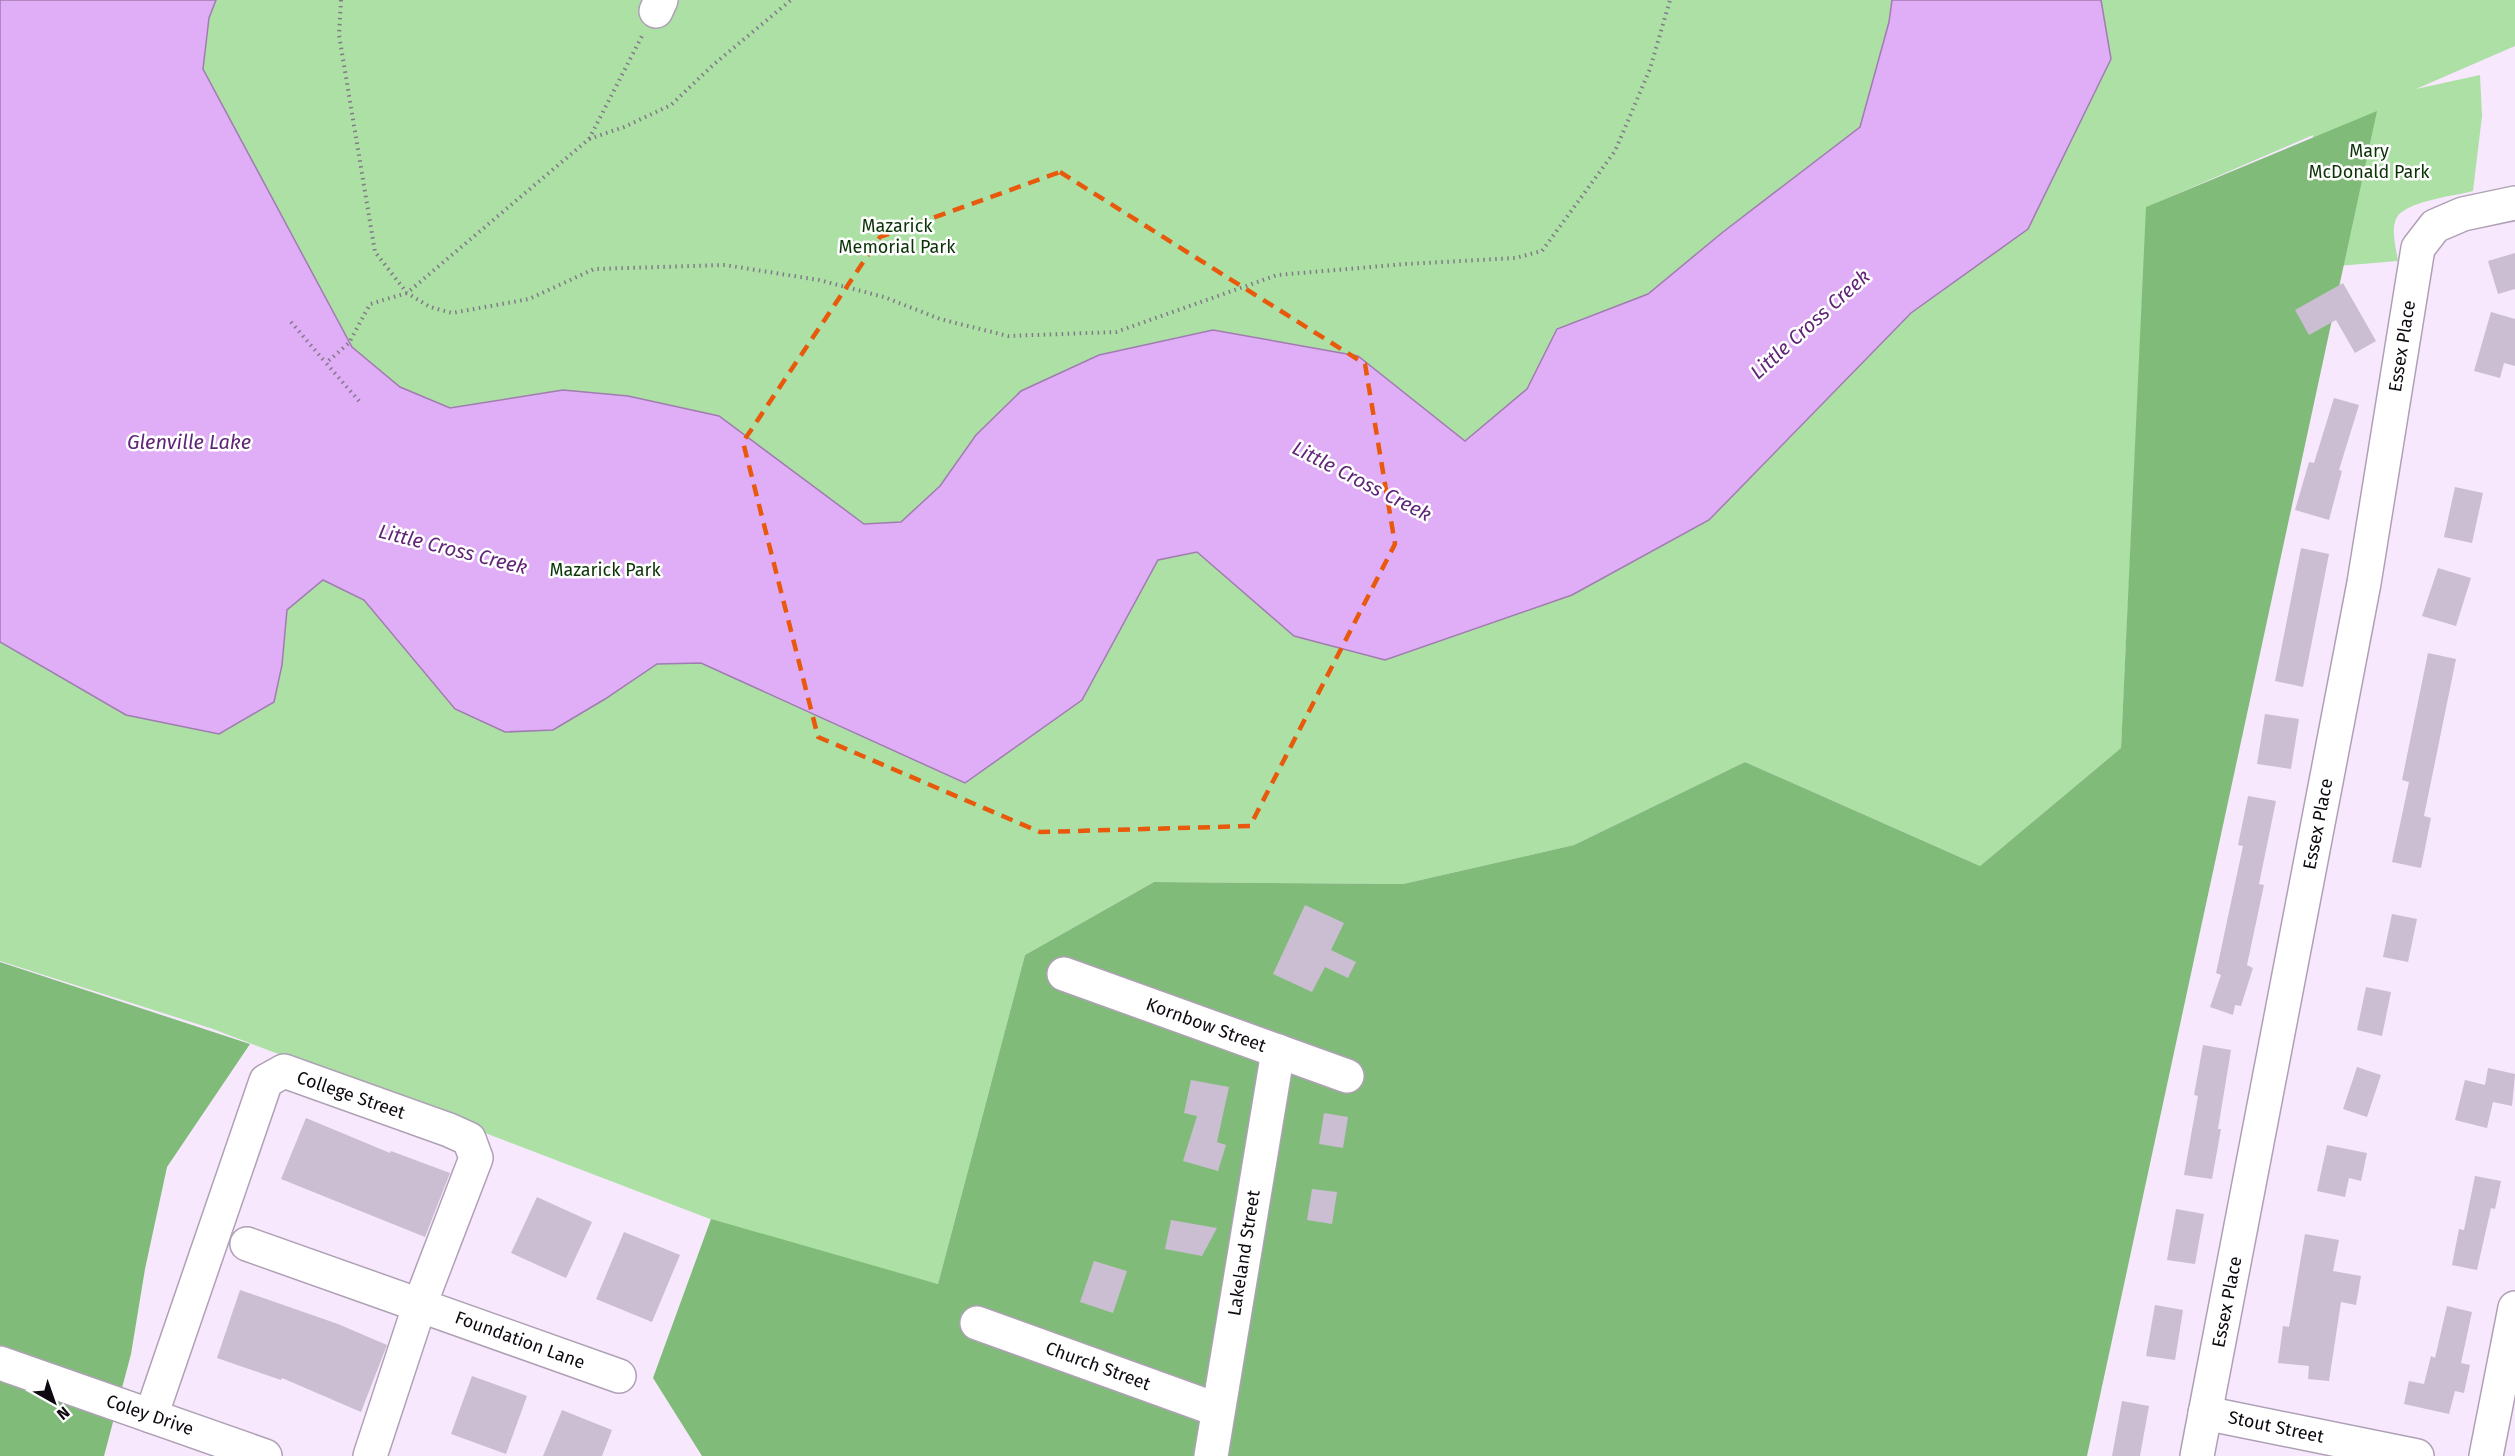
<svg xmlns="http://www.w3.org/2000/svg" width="2515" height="1456" font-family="'Fira Sans',sans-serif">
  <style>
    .green { fill: #ace0a5 }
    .forest { fill: #80bb79 }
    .water { fill: #e0aef6; stroke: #a17cb1; stroke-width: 1.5 }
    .building { fill: #cbbdd2 }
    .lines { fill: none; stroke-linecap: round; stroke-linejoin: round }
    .minor-casing { stroke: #afa1b5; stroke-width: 36 }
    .path { stroke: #837988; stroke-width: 4; stroke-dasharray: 1.5 4.5; stroke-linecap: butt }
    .minor { stroke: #fff; stroke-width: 33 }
    .marked { fill: none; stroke: #e8590c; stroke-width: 4.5; stroke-dasharray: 12 8; stroke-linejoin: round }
    .labels { text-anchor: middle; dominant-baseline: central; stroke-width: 5; stroke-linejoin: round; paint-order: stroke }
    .park-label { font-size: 18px; fill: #0a3306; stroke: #fff }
    .street-label { font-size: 18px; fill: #0e0910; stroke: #fff }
    .water-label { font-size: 20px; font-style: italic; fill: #602577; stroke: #fff }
  </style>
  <rect width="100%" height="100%" fill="#f7e8fe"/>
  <!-- green -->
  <path class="green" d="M0,0H2515V46L2416,89L2480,75L2482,116L2473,191C2455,196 2404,201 2396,219C2391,231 2396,248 2398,261L2301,269L2313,135L2147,207L2121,748L1980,866L1745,762L1574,845L1403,884L1154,882L1025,955L938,1284L731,1227L213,1029L0,961Z"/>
  <!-- forest -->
  <g class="forest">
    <polygon points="2377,111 2087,1456 702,1456 653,1378 711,1219 938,1284 1025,955 1154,882 1403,884 1574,845 1745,762 1980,866 2121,748 2146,207"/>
    <polygon points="0,962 250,1044 167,1167 145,1269 131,1354 104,1456 0,1456"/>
  </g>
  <!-- water -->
  <polygon class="water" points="0,0 216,0 209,18 203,69 352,347 400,387 450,408 563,390 628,396 719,416 864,524 901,522 940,486 976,435 1021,391 1099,355 1213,330 1358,356 1465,441 1527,389 1557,329 1648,294 1723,232 1860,127 1889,22 1892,0 2101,0 2111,59 2028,229 1911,313 1709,520 1572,595 1385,660 1294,636 1197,552 1158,560 1082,700 965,783 701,663 657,664 605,699 553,730 505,732 455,709 364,600 323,580 287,610 282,665 274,702 219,734 126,715 0,642"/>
  <!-- building -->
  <g class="building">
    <polygon points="2515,253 2515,289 2498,294 2488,261"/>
    <polygon points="2343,283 2376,341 2355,353 2336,320 2309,335 2295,310"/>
    <polygon points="2491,312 2515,319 2515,366 2504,363 2500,378 2474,371"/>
    <polygon points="2334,398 2359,405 2339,470 2342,471 2329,520 2295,510 2309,462 2314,463"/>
    <polygon points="2455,487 2483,493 2472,543 2444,537"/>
    <polygon points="2301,548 2329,554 2303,687 2275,681"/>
    <polygon points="2438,568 2471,578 2456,626 2422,616"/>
    <polygon points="2428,653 2456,659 2424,816 2431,818 2421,868 2392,862 2409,782 2402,780"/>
    <polygon points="2265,714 2299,719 2291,769 2257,764"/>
    <polygon points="2248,796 2276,801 2259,884 2264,885 2247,965 2253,968 2241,1006 2235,1005 2233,1015 2210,1007 2221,975 2216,973 2243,846 2238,845"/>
    <polygon points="1305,905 1344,923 1331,950 1356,962 1348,978 1325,967 1312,992 1273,974"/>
    <polygon points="2392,914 2417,919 2408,962 2383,957"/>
    <polygon points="2366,987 2391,992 2382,1036 2357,1030"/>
    <polygon points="2203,1045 2231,1050 2218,1129 2221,1129 2212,1179 2184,1175 2198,1096 2194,1095"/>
    <polygon points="2357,1067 2381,1075 2367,1117 2343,1109"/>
    <polygon points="2488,1068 2515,1074 2512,1106 2493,1102 2487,1128 2455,1120 2465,1080 2485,1085"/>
    <polygon points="1191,1080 1229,1087 1217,1142 1226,1145 1218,1171 1183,1161 1197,1116 1184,1113"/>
    <polygon points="1324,1113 1348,1117 1343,1148 1319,1144"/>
    <polygon points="306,1118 390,1153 391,1151 450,1173 425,1237 281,1179"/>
    <polygon points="2327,1145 2367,1153 2361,1181 2349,1178 2345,1197 2317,1191"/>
    <polygon points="2475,1176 2501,1181 2495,1209 2491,1208 2477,1270 2452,1265 2459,1229 2464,1230"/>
    <polygon points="1312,1189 1337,1192 1332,1224 1307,1220"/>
    <polygon points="537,1197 592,1222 566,1278 511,1253"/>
    <polygon points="2176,1209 2204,1214 2195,1264 2167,1260"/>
    <polygon points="1171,1220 1217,1228 1202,1256 1165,1249"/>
    <polygon points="624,1232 680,1255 652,1322 596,1299"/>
    <polygon points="2305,1234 2339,1240 2333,1271 2361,1276 2356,1305 2341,1302 2329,1381 2308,1379 2309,1366 2278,1363 2283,1326 2289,1327"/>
    <polygon points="1094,1261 1127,1271 1113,1313 1080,1302"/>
    <polygon points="240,1290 338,1324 387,1345 361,1412 282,1378 281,1380 217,1358"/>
    <polygon points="2155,1305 2183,1310 2175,1360 2146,1356"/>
    <polygon points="2447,1306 2472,1312 2461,1363 2470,1365 2464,1393 2455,1391 2449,1414 2404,1404 2409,1381 2424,1384 2431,1356 2435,1358"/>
    <polygon points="472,1376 527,1396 506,1454 451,1434"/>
    <polygon points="2122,1401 2149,1406 2140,1456 2112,1456"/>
    <polygon points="562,1410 612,1430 602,1456 543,1456"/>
  </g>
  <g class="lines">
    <defs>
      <g id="minor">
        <polyline points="656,11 661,0"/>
        <polyline points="1064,974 1347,1076"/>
        <polyline points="247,1244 619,1376"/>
        <polyline points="977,1323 1218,1410"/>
        <polyline points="0,1363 265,1456"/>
        <polyline points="2205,1413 2417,1456"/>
        <polyline points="151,1416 266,1081 284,1071 449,1130 469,1139 476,1158 420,1304 370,1456"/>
        <polyline points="1211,1456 1278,1051"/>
        <polyline points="2197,1456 2364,583 2418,248 2435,226 2463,214 2515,203"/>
        <polyline points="2486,1456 2515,1308"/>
      </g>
    </defs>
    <!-- minor casing -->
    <use href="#minor" class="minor-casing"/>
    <!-- path -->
    <g class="path">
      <polyline points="341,0 339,35 375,252 407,293 430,307 452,313 529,299 594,269 725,265 819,280 884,297 940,319 1008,336 1116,332 1277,275 1406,264 1515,258 1542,251 1615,151 1650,69 1670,0"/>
      <polyline points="589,139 624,127 671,105 713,65 791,0"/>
      <polyline points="291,322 326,363"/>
      <polyline points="359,401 326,363 349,343 370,304 407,293 589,139 643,34"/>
    </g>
    <!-- minor -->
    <use href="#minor" class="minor"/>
  </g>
  <!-- marked area -->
  <path class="marked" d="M1060,172L1365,364L1395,544L1250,826L1040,832L818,737L743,442L880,237Z"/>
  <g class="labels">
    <!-- park labels -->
    <g class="park-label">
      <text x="2369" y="151">Mary<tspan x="2369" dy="21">McDonald Park</tspan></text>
      <text x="897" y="226">Mazarick<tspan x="897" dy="21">Memorial Park</tspan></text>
      <text x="605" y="570">Mazarick Park</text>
    </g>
    <!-- street labels -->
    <g class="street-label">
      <text transform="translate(2402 346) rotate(-81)">Essex Place</text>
      <text transform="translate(2318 824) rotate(-79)">Essex Place</text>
      <text transform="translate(1206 1025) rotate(20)">Kornbow Street</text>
      <text transform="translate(351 1095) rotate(19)">College Street</text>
      <text transform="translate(1244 1253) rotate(-81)">Lakeland Street</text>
      <text transform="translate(2227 1302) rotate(-79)">Essex Place</text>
      <text transform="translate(520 1340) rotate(20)">Foundation Lane</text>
      <text transform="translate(1098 1366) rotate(20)">Church Street</text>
      <text transform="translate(150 1415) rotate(19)">Coley Drive</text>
      <text transform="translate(2276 1427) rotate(12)">Stout Street</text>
    </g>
    <!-- water labels -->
    <g class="water-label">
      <text transform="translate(1810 324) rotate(-42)">Little Cross Creek</text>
      <text x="189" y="442">Glenville Lake</text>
      <text transform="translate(1362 481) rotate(27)">Little Cross Creek</text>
      <text transform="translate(453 549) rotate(14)">Little Cross Creek</text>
    </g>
  </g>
  <!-- north arrow -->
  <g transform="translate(54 1402) rotate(140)" stroke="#ffffff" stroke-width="4.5" paint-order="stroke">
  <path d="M0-4.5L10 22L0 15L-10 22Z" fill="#0e0910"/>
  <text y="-9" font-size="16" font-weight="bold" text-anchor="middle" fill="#0e0910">N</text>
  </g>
</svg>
